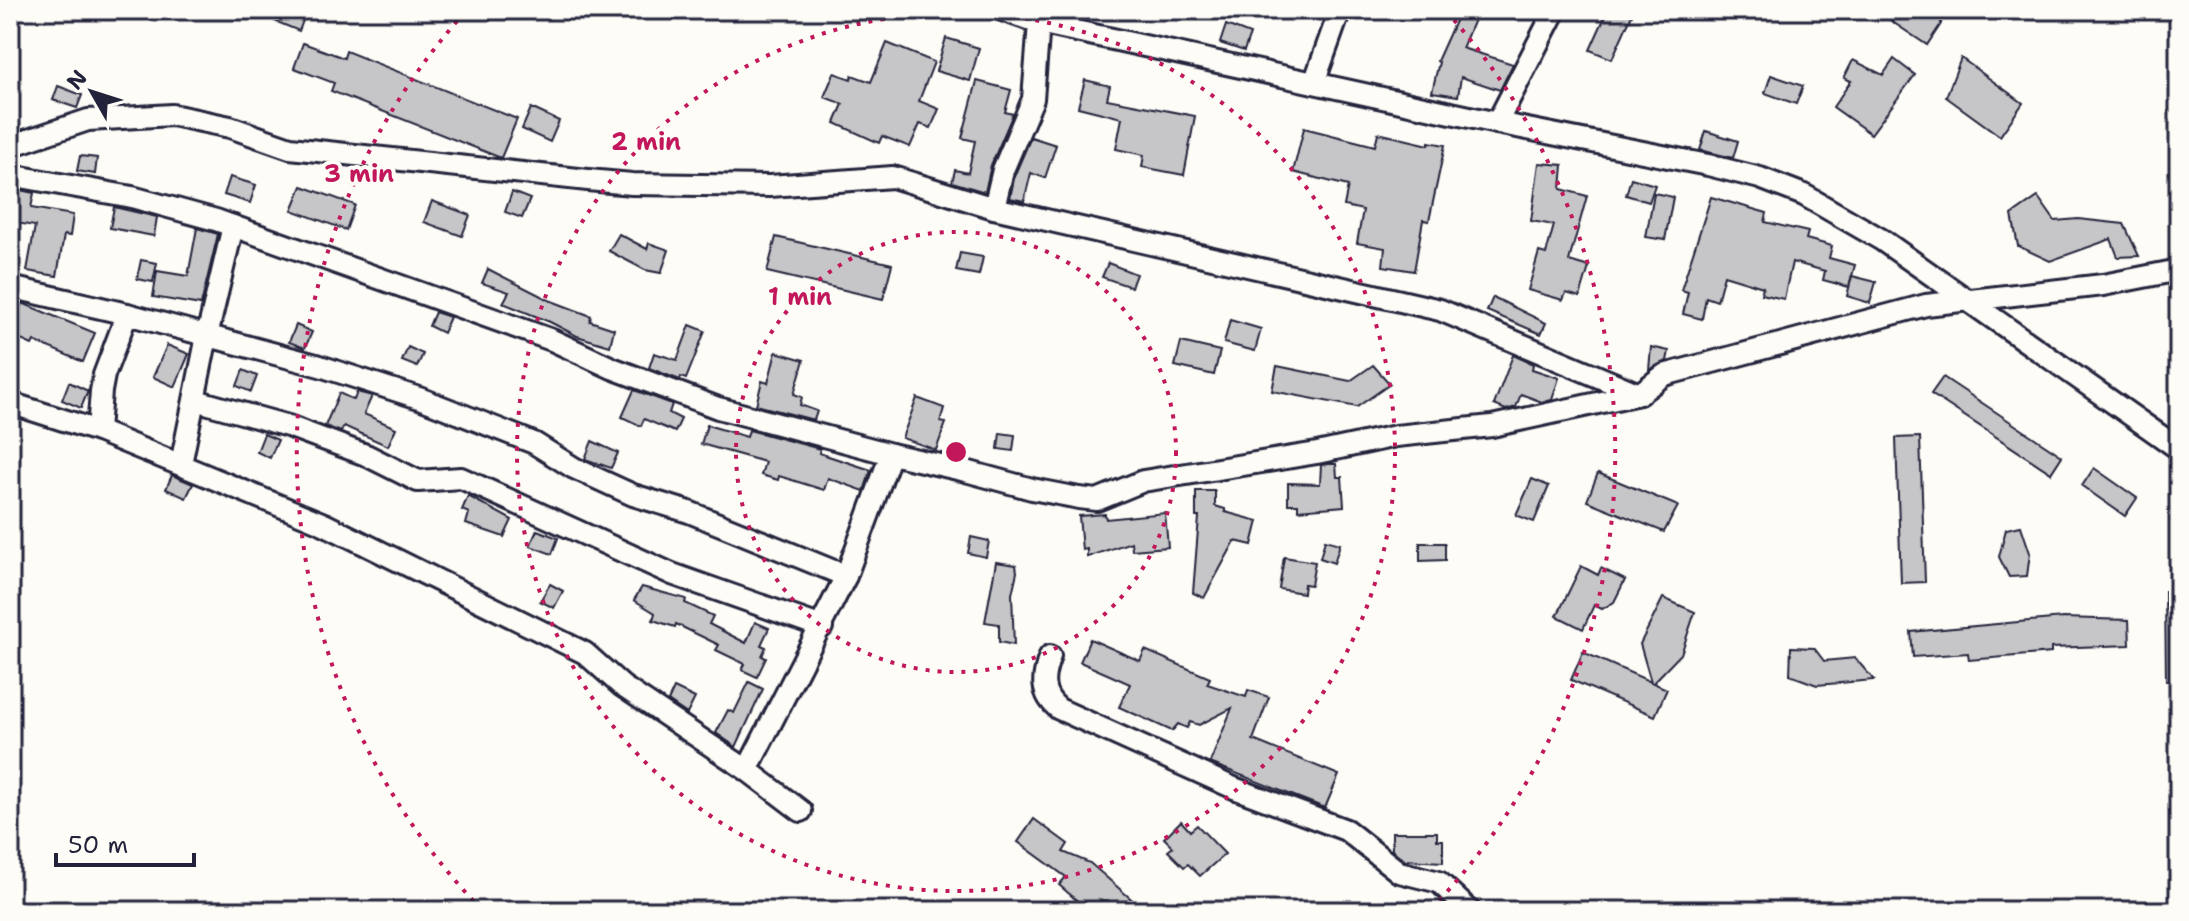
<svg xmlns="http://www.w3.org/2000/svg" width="2189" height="921" font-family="'Shantell Sans',sans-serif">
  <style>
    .building { fill: #c6c6c8; stroke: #22223b; stroke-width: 2 }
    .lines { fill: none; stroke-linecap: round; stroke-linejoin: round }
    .street-casing { stroke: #22223b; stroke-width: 26 }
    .street { stroke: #fdfcf7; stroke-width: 20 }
    .ring { fill: none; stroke: #c2185b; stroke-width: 4; stroke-dasharray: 4 8 }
    .centre { fill: #c2185b; stroke: #fdfcf7; stroke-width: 4 }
    .ring-label { font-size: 24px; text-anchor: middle; font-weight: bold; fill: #c2185b; stroke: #fdfcf7; stroke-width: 8; stroke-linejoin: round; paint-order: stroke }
  </style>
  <rect width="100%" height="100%" fill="#fdfcf7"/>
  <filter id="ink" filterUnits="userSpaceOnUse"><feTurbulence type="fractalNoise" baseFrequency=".0125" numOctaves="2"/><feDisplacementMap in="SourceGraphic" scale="16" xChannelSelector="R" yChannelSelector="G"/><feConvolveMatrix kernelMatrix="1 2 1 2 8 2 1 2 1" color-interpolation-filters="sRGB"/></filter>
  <g filter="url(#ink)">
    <!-- building -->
    <g class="building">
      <polygon points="248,10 307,10 299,31"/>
      <polygon points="1460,10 1478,10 1462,48 1513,64 1500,90 1461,77 1458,96 1432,92 1439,62 1437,61"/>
      <polygon points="1608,10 1634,10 1612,59 1590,50"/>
      <polygon points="1904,10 1942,10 1941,24 1927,45 1891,21"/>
      <polygon points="1226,25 1250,34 1244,51 1220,43"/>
      <polygon points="946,38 979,48 970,81 936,71"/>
      <polygon points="303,43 344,58 346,51 517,119 501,158 331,91 334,83 294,68"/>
      <polygon points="887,43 934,62 919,101 939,109 931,128 920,124 910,147 882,136 879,143 835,123 843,104 824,97 834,73 851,79 852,75 871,82"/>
      <polygon points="1961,58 2023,103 2000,136 1946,97"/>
      <polygon points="1894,59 1915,75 1871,134 1833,107 1851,81 1844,78 1853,60 1883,75"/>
      <polygon points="1771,75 1803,86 1796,104 1765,93"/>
      <polygon points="1085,80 1110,86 1107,99 1195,116 1184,175 1142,167 1144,155 1116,149 1122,118 1078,107"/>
      <polygon points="977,81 1011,90 1005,112 1013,114 991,165 985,192 952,182 955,170 968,173 975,141 962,138"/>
      <polygon points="58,86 82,95 77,108 53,100"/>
      <polygon points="531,108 559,121 550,142 522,129"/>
      <polygon points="1304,128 1375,146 1378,133 1429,145 1429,142 1445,145 1429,221 1423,220 1414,271 1383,266 1385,248 1357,243 1363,210 1344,206 1348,186 1293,172"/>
      <polygon points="1706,131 1738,141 1733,158 1700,150"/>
      <polygon points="1031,137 1056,145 1045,178 1031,173 1024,201 1010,198 1015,174"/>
      <polygon points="80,156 97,158 95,174 77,171"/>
      <polygon points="1539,163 1563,165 1561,189 1587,196 1569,261 1589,267 1580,297 1566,293 1563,300 1528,290 1539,252 1546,254 1554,225 1531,221"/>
      <polygon points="230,177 256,185 250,203 224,195"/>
      <polygon points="1631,178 1655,185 1649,202 1626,195"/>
      <polygon points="302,186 355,205 346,230 292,210"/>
      <polygon points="10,188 34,193 31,208 73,215 70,236 64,235 57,276 27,271 35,226 10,222"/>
      <polygon points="512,192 530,199 522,218 505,212"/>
      <polygon points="1654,193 1673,197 1665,240 1646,237"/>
      <polygon points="1711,197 1767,213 1765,222 1808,232 1806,239 1832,246 1829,258 1855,265 1849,287 1823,280 1825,271 1792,262 1784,299 1761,294 1763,287 1724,275 1717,301 1706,297 1702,319 1683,314 1688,292 1681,290"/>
      <polygon points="2038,197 2055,221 2078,219 2124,224 2139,256 2118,257 2111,239 2050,261 2018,246 2012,215"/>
      <polygon points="432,201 470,215 462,236 424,222"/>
      <polygon points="114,207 157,217 154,236 110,228"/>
      <polygon points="197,228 218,234 201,305 153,297 157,271 188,276"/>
      <polygon points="619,234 647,249 649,243 669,250 661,273 645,270 609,251"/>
      <polygon points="776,237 892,264 883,299 767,272"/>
      <polygon points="960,253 983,257 979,275 956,271"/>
      <polygon points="141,260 157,263 153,282 137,279"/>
      <polygon points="1108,263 1136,274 1131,287 1102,277"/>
      <polygon points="488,269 549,300 591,316 590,321 614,329 610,346 577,336 550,322 503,303 509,292 482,283"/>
      <polygon points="1852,276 1876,282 1870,303 1847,296"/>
      <polygon points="1493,297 1546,323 1541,334 1487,311"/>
      <polygon points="22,303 95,333 83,362 34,341 32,345 10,335"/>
      <polygon points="435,312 450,317 443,333 429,326"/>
      <polygon points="1230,320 1261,329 1255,351 1224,343"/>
      <polygon points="296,325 312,332 305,348 289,342"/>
      <polygon points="690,325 705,331 686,379 681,377 680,380 649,368 654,353 677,360"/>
      <polygon points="1181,342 1220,351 1214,375 1175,366"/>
      <polygon points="167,345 189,354 175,387 153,377"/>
      <polygon points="408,347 423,354 417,367 402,361"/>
      <polygon points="1651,347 1669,351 1667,361 1649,370"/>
      <polygon points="776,352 804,360 794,394 802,397 800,405 817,411 814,420 756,405 762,381 768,383"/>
      <polygon points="1513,355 1533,364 1532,369 1559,378 1552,400 1542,402 1521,394 1516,407 1506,410 1494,405"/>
      <polygon points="1373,365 1390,384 1357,407 1272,391 1277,366 1350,381"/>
      <polygon points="243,370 257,376 251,392 237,386"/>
      <polygon points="1943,377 2062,456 2051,473 1931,394"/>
      <polygon points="69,382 88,391 81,408 62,400"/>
      <polygon points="634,390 672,404 669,413 681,419 675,432 644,419 641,426 622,417"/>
      <polygon points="357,392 372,396 364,414 396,428 388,446 344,426 341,432 325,426 339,393 354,400"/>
      <polygon points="917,398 944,408 940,422 946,423 936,450 902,438"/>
      <polygon points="707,425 747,437 749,430 820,449 819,453 871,470 864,491 828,478 824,490 779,476 778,480 761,475 765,462 701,444"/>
      <polygon points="1000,433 1015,435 1013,451 998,449"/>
      <polygon points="264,434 278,440 270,458 257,452"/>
      <polygon points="1920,437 1925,582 1901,583 1896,438"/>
      <polygon points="592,441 618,453 611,468 585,459"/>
      <polygon points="1329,464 1336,464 1337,477 1342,477 1344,506 1298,510 1298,504 1288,504 1288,483 1320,484 1321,465"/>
      <polygon points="2094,468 2137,498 2125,516 2082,486"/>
      <polygon points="1598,473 1678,506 1664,532 1587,501"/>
      <polygon points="172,475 193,484 186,498 166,489"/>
      <polygon points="1532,479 1549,486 1534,522 1516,515"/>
      <polygon points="1196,491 1215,491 1215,506 1225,509 1225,512 1258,521 1252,545 1235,541 1204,598 1193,593 1199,517 1196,517"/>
      <polygon points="468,496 512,520 504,537 466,524 469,513 462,510"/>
      <polygon points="1165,513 1168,547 1132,550 1131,542 1087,557 1087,549 1082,550 1079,516 1105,514 1106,519"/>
      <polygon points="2021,526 2030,553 2027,576 2009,577 1999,557 2006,529"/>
      <polygon points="537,530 558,538 552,554 530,546"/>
      <polygon points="971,537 989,541 986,557 968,553"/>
      <polygon points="1325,540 1340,544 1334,563 1320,558"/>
      <polygon points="1420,543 1445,543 1445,560 1420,561"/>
      <polygon points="1284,557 1315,562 1311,585 1304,584 1303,593 1279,589"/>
      <polygon points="996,562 1016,565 1017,572 1012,594 1014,645 999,642 999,624 985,622"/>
      <polygon points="1581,566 1598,575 1601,568 1625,580 1614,602 1602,609 1594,605 1583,629 1557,616"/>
      <polygon points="550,584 563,591 554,608 540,601"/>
      <polygon points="642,587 686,599 685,603 713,616 709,624 746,643 755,622 769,628 761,645 766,647 762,656 766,658 757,677 742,670 745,664 716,650 719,645 676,624 675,627 653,620 655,613 634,600"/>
      <polygon points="2165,591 2179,591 2179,681 2166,681"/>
      <polygon points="1663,598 1695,612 1681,654 1653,683 1667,689 1655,716 1571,680 1583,652 1651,682 1640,644"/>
      <polygon points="2063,618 2129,620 2130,645 2051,648 2051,653 1969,660 1968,653 1913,657 1911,632"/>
      <polygon points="1090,639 1140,661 1145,650 1210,678 1207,684 1246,697 1248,690 1269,697 1253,740 1339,775 1325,808 1210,763 1232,708 1199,725 1190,722 1187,728 1178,724 1172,731 1119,707 1130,684 1080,662"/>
      <polygon points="1791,647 1814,648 1824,661 1855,658 1874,680 1817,685 1790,675"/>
      <polygon points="749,682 763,689 736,747 716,733 728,710 734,713"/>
      <polygon points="674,688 695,698 687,714 668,701"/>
      <polygon points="1034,819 1068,844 1063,852 1090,863 1145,911 1089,911 1059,885 1066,877 1018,842"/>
      <polygon points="1181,821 1190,831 1197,825 1225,854 1200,876 1188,864 1184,867 1168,851 1173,847 1164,838"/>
      <polygon points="1392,832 1437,832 1437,840 1443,840 1443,862 1405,860 1392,850"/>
    </g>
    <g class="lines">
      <defs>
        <g id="street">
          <polyline points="1002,10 1039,23 1497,123 1708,165 1760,178 1804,195 1882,240 2179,449"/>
          <polyline points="1314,83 1340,10"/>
          <polyline points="1497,123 1555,10"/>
          <polyline points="10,146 88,120 172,115 230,127 290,148 588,180 632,184 770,186 893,177 994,208 1440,310 1639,394"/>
          <polyline points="10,175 132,197 216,220 552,340 612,368 718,408 891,454 962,470 1032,489 1079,498 1097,500 1143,481 1317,453 1396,436 1492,426 1639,394 1664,375 1926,305 2103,285 2179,270"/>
          <polyline points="994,208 1003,170 1033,99 1039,23"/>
          <polyline points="10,287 127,314 320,366 422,399 534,443 574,468 633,495 689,512 846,576"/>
          <polyline points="195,400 288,426 366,455 418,481 461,478 672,574 822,627"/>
          <polyline points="10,403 98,431 324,524 585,653 622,686 747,770 801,811"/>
          <polyline points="98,431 101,391 104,375 127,314"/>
          <polyline points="181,464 207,336 233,226"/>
          <path d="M1050,656C1042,677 1040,694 1059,709L1234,788L1346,830L1399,872L1439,882L1470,911"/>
          <polyline points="747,770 846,576 891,454"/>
        </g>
      </defs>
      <!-- street casing -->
      <use href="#street" class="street-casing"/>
      <!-- street -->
      <use href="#street" class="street"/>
    </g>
  </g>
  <!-- distance rings -->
  <g class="ring">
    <circle cx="956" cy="452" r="220"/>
    <circle cx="956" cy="452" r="439"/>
    <path d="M482 910A659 659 0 0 1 466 11M1446 11A659 659 0 0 1 1430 910"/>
  </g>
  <circle cx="956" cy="452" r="12" class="centre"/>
  <g class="ring-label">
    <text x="646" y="150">2 min</text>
    <text x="359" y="182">3 min</text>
    <text x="800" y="305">1 min</text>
  </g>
  <!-- margin -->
  <rect width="2189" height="921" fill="none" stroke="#fdfcf7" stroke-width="40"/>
  <rect x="20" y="20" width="2149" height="881" fill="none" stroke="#22223b" stroke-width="3" filter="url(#ink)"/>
  <!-- north arrow -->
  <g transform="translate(92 92) rotate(309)" stroke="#fdfcf7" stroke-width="6" paint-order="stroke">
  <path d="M0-6L14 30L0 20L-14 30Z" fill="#22223b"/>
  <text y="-12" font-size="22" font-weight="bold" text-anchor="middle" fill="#22223b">N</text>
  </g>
  <!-- scale -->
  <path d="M56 853v12h138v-12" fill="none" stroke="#22223b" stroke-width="4"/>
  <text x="68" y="853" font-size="24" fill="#22223b" stroke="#fdfcf7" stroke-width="6" paint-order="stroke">50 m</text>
</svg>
